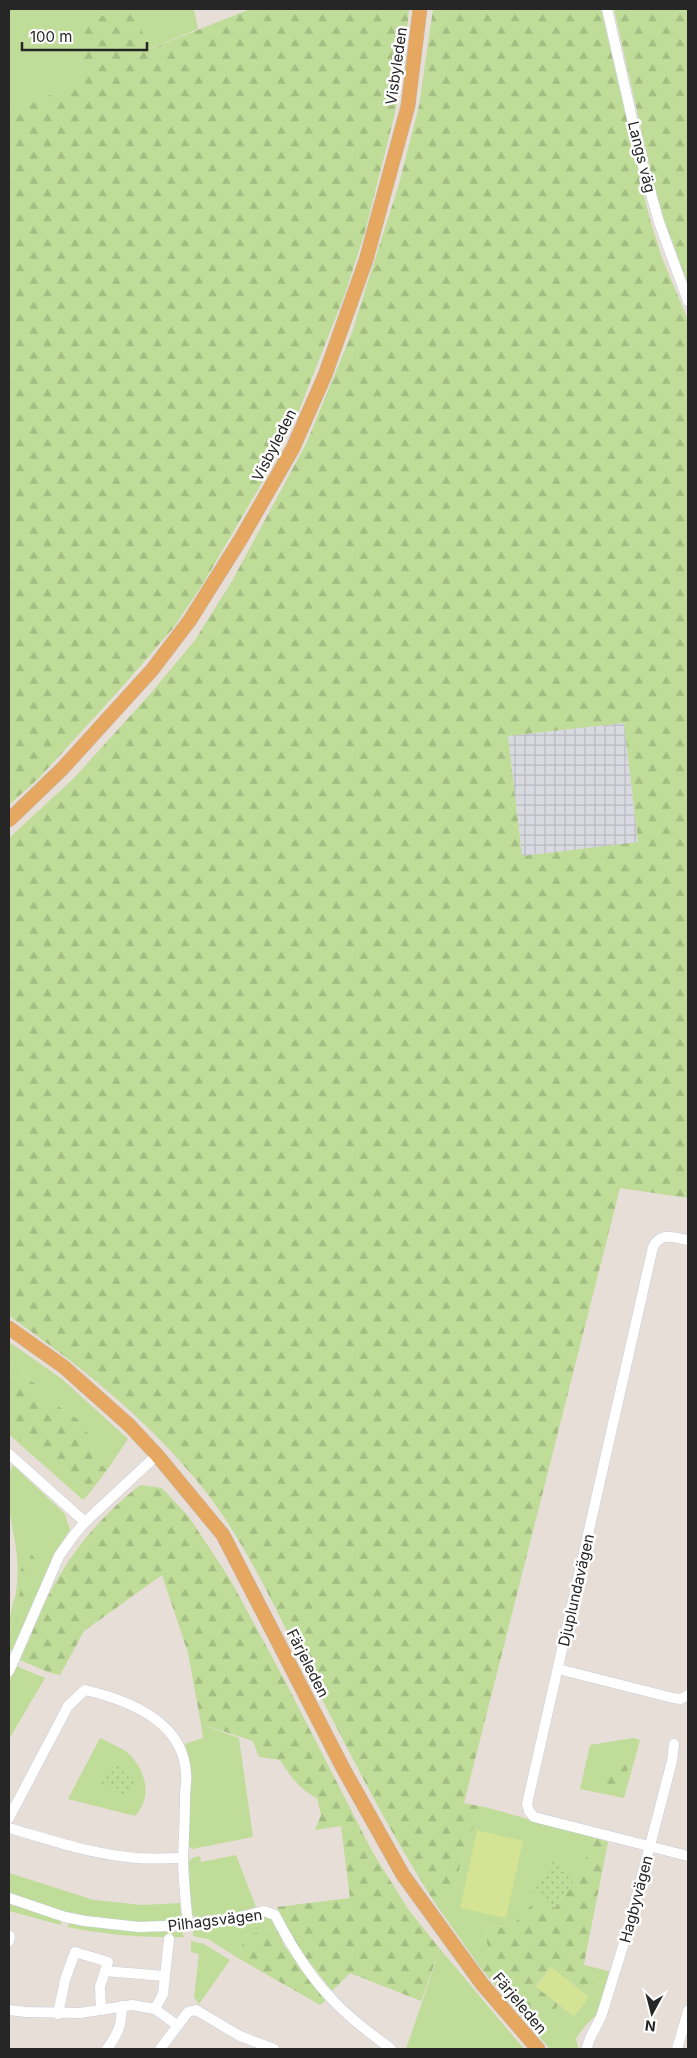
<svg xmlns="http://www.w3.org/2000/svg" width="697" height="2058" font-family="Inter,sans-serif">
  <style>
    .industrial { fill: url(#industrial-grid) }
    .grass { fill: #bfdc98 }
    .forest { fill: url(#forest-firs); fill-rule: evenodd }
    .park { fill: url(#park-dots) }
    .pitch { fill: #d4e394 }
    .lines { fill: none; stroke-linecap: round; stroke-linejoin: round }
    .minor-casing { stroke: #c7ced8; stroke-width: 11 }
    .major-casing { stroke: #bebebe; stroke-width: 15 }
    .minor { stroke: #fff; stroke-width: 10 }
    .major { stroke: #e6a760; stroke-width: 14 }
    .labels { text-anchor: middle; dominant-baseline: central; stroke-width: 5; stroke-linejoin: round; paint-order: stroke }
    .street-label { font-size: 15px; fill: #262626; stroke: #fff }
  </style>
  <defs>
    <pattern id="industrial-grid" width="8" height="8" patternUnits="userSpaceOnUse" patternTransform="scale(1.25)"><rect width="8" height="8" fill="#d9d9e1"/><path d="M0 4h8M4 0v8" fill="none" stroke="#babac1"/></pattern>
    <pattern id="forest-firs" width="22" height="20" patternUnits="userSpaceOnUse" patternTransform="scale(1.25)"><rect width="22" height="20" fill="#bfdc98"/><path d="M5 1l3.5 6h-7zM16 11l3.5 6h-7z" fill="#a4bd83"/></pattern>
    <pattern id="park-dots" width="8" height="8" patternUnits="userSpaceOnUse" patternTransform="scale(1.25)"><rect width="8" height="8" fill="#bfdc98"/><path d="M2 2h.1M6 6h.1" fill="none" stroke="#a4bd83" stroke-width="1.8" stroke-linecap="round"/></pattern>
  </defs>
  <rect width="100%" height="100%" fill="#e8ded8"/>
  <!-- industrial -->
  <polygon class="industrial" points="624,723 638,843 522,856 508,736"/>
  <!-- grass -->
  <g class="grass">
    <polygon points="9,9 194,9 198,29 149,49 77,36 82,71 57,92 9,112"/>
    <polygon points="9,1342 62,1379 128,1439 107,1470 91,1454 89,1435 79,1420 43,1396 37,1385 9,1365"/>
    <polygon points="14,1439 32,1444 91,1491 83,1500"/>
    <path d="M13,1465L65,1514L70,1530L55,1552L13,1650L9,1651V1627L12,1629L17,1597L13,1617L9,1626C9,1614 14,1603 16,1592C18,1581 18,1568 17,1557C15,1531 0,1487 13,1465Z"/>
    <polygon points="16,1666 45,1678 9,1739 9,1683"/>
    <polygon points="201,1724 239,1738 253,1837 192,1849 188,1845 191,1772 185,1744 203,1738"/>
    <path d="M100,1738C109,1743 121,1747 128,1753C146,1770 153,1797 135,1816L68,1799Z"/>
    <polygon points="634,1738 640,1740 624,1798 580,1789 590,1745"/>
    <polygon points="489,1808 595,1838 577,1877 554,1860 532,1891 539,1897 511,1926 484,1928 491,1961 480,1967 435,1903 454,1891 467,1837"/>
    <polygon points="236,1855 256,1907 223,1917 196,1919 191,1912 189,1862 192,1858 200,1856 201,1862"/>
    <polygon points="9,1873 94,1900 142,1905 180,1903 181,1915 176,1921 139,1923 84,1916 65,1912 9,1893"/>
    <polygon points="9,1902 61,1921 61,1925 9,1911"/>
    <polygon points="263,1916 271,1919 276,1927 245,1936 238,1958 208,1939 193,1936 193,1930"/>
    <path d="M70,1922L141,1932H182L184,1937C144,1938 107,1935 67,1927Z"/>
    <polygon points="191,1941 204,1944 230,1960 199,2004 194,1997 199,1954 191,1952"/>
    <polygon points="440,1949 524,2049 406,2049"/>
    <polygon points="584,1965 612,1972 598,2013 585,2026 576,2038 578,2048 581,2049 550,2049 506,1999 518,2001 553,2015 558,2004 574,2016 598,1984 592,1975 583,1969"/>
  </g>
  <!-- forest -->
  <g class="forest">
    <polygon points="132,9 150,49 250,9 409,9 404,60 394,117 365,232 345,294 296,418 270,469 204,582 174,627 123,686 39,778 9,805 9,112 57,92 82,71 77,36 101,16"/>
    <path d="M433,9H601L649,216L662,258L688,320V1198L620,1188L464,1803L489,1808L467,1837L454,1891L435,1903C381,1819 338,1729 292,1641C265,1587 237,1529 198,1482C145,1417 77,1363 9,1316V838L75,777L150,694L195,640L232,581L306,444L351,335L399,184L419,106ZM624,723L638,842L522,856L508,736Z"/>
    <polygon points="614,9 688,9 688,285 657,200"/>
    <polygon points="9,1365 37,1385 43,1396 79,1420 89,1435 91,1454 107,1470 91,1491 32,1444 14,1439 9,1434"/>
    <path d="M140,1485L162,1488L189,1517L231,1581L285,1681L373,1853L408,1909L440,1949L421,2001L350,1973L332,1991L292,1940L277,1907L350,1898L341,1826L315,1830L321,1815L317,1798C299,1789 291,1777 280,1760L259,1757L253,1741L201,1724L188,1653L162,1575L84,1631L60,1675L48,1672L20,1660C33,1632 44,1600 61,1573C82,1539 108,1510 140,1485Z"/>
    <path d="M31,1553L35,1559L27,1587L21,1585C19,1570 21,1564 31,1553Z"/>
    <polygon points="21,1589 27,1595 13,1629 9,1626"/>
    <path d="M623,1764L628,1767L622,1788L616,1792L604,1790C600,1779 606,1774 612,1765Z"/>
    <polygon points="595,1838 608,1842 583,1969 592,1975 598,1984 589,1997 551,1967 536,1986 558,2004 553,2015 518,2001 506,1999 480,1967 491,1961 484,1928 511,1926 539,1897 555,1907 577,1877"/>
    <polygon points="276,1927 284,1945 326,2000 320,2005 238,1958 245,1936"/>
  </g>
  <!-- park -->
  <g class="park">
    <polygon points="118,1765 135,1784 121,1796 110,1785 104,1790 98,1783"/>
    <polygon points="554,1860 577,1877 554,1908 531,1891"/>
  </g>
  <!-- pitch -->
  <g class="pitch">
    <polygon points="477,1830 523,1841 506,1918 460,1908"/>
    <polygon points="551,1967 589,1997 574,2016 536,1987"/>
  </g>
  <g class="lines">
    <defs>
      <g id="minor">
        <polyline points="607,9 642,162 659,222 688,301"/>
        <path d="M688,1240C673,1238 661,1231 653,1247L527,1804L529,1811L534,1817L688,1856"/>
        <polyline points="9,1454 85,1522"/>
        <polyline points="558,1669 673,1698 681,1699 688,1695"/>
        <polyline points="9,1671 59,1556 74,1535 85,1522 157,1455"/>
        <path d="M9,1818L68,1706L85,1690C128,1700 183,1721 186,1773C187,1780 185,1788 185,1796C185,1816 184,1836 183,1857C183,1879 186,1903 188,1925"/>
        <path d="M9,1828C51,1840 93,1855 137,1858C152,1859 168,1858 183,1858"/>
        <path d="M9,1898L65,1917L85,1921L139,1927L188,1925L225,1921L264,1911L275,1915C290,1944 307,1973 330,1997C348,2017 370,2033 391,2049"/>
        <polyline points="9,1941 10,1936"/>
        <polyline points="155,2009 163,1994 169,1939"/>
        <polyline points="9,2010 26,2012 80,2013 132,2005 155,2009 177,2025"/>
        <polyline points="101,2010 100,1987 105,1971 164,1976"/>
        <polyline points="58,2014 65,1980 75,1952 108,1962 105,1971"/>
        <path d="M107,2049C119,2032 121,2027 122,2006"/>
        <polyline points="160,2049 188,2012 196,2010 240,2036 274,2049"/>
        <path d="M587,2049C588,2037 598,2026 602,2014L628,1930L672,1761L674,1744"/>
        <polyline points="677,2049 688,2011"/>
      </g>
      <g id="major">
        <polyline points="9,820 62,769 152,670 190,620 242,537 293,448 325,375 366,260 408,106 420,9"/>
        <polyline points="9,1328 64,1367 129,1425 157,1455 223,1535 344,1770 403,1875 482,1984 538,2049"/>
      </g>
    </defs>
    <!-- minor casing -->
    <use href="#minor" class="minor-casing"/>
    <!-- major casing -->
    <use href="#major" class="major-casing"/>
    <!-- minor -->
    <use href="#minor" class="minor"/>
    <!-- major -->
    <use href="#major" class="major"/>
  </g>
  <g class="labels">
    <!-- street labels -->
    <g class="street-label">
      <text transform="translate(396 66) rotate(-82)">Visbyleden</text>
      <text transform="translate(642 157) rotate(76)">Langs väg</text>
      <text transform="translate(274 445) rotate(-63)">Visbyleden</text>
      <text transform="translate(576 1590) rotate(-77)">Djuplundavägen</text>
      <text transform="translate(308 1663) rotate(63)">Färjeleden</text>
      <text transform="translate(636 1899) rotate(-75)">Hagbyvägen</text>
      <text transform="translate(215 1920) rotate(-7)">Pilhagsvägen</text>
      <text transform="translate(520 2003) rotate(50)">Färjeleden</text>
    </g>
  </g>
  <!-- border -->
  <rect width="697" height="2058" fill="none" stroke="#262626" stroke-width="20"/>
  <!-- north arrow -->
  <g transform="translate(652 2013) rotate(187)" stroke="#ffffff" stroke-width="4" paint-order="stroke">
  <path d="M0-4L9 19L0 12L-9 19Z" fill="#262626"/>
  <text y="-8" font-size="14" font-weight="bold" text-anchor="middle" fill="#262626">N</text>
  </g>
  <!-- scale -->
  <path d="M22 42v8h125v-8" fill="none" stroke="#262626" stroke-width="2.5"/>
  <text x="30" y="42" font-size="15" fill="#262626" stroke="#ffffff" stroke-width="4" paint-order="stroke">100 m</text>
</svg>
